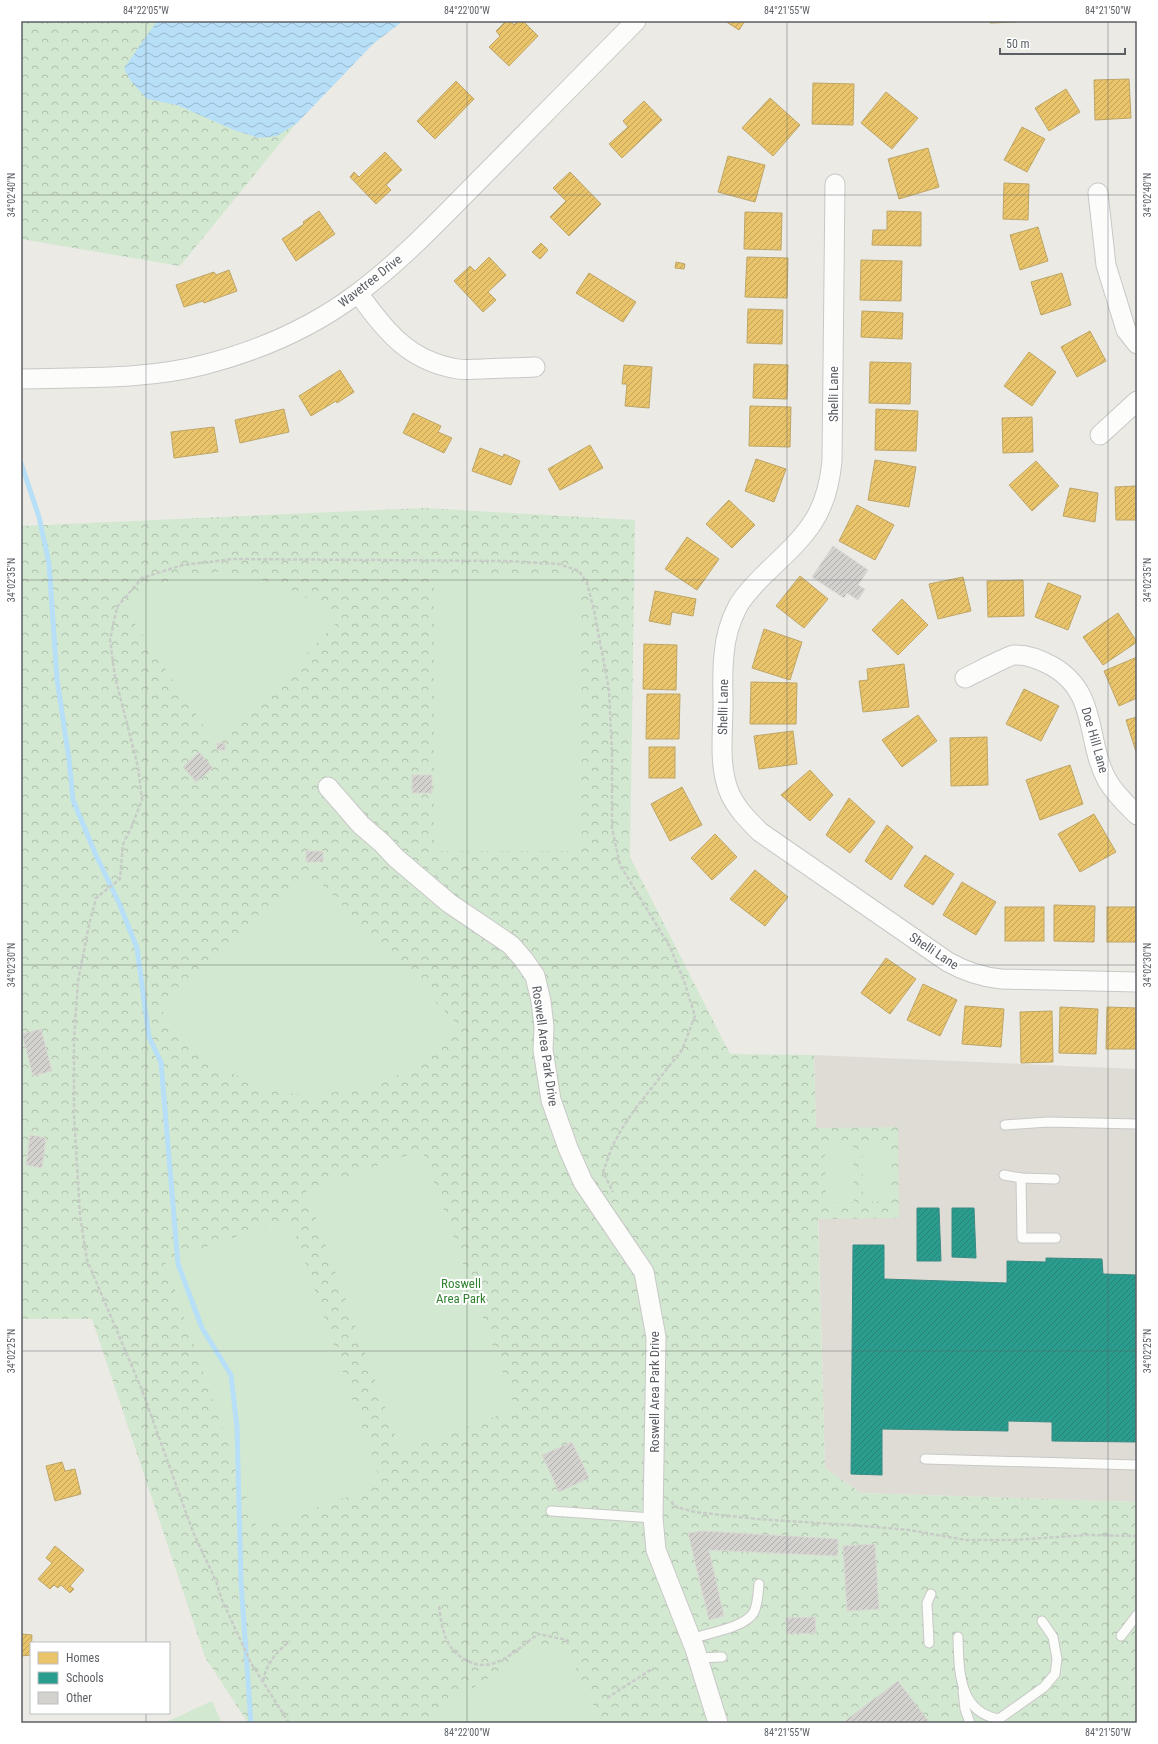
<svg xmlns="http://www.w3.org/2000/svg" width="1158" height="1744" font-family="'Roboto Condensed',sans-serif">
  <style>
    .education { fill: #dfdcd5 }
    .park { fill: url(#park-crowns) }
    .pitch { fill: #d3e8d0 }
    .water { fill: url(#water-waves) }
    .homes { fill: url(#homes-hatch); stroke: #bea668 }
    .schools { fill: url(#schools-hatch); stroke: #398a82 }
    .lines { fill: none; stroke-linecap: round; stroke-linejoin: round }
    .stream { stroke: #b7dff7; stroke-width: 5 }
    .building { fill: url(#building-hatch); stroke: #dad9d4 }
    .lane-casing { stroke: #c8c8c7; stroke-width: 11 }
    .street-casing { stroke: #c8c8c7; stroke-width: 21 }
    .path { stroke: #c8ccc9; stroke-width: 2.5; stroke-dasharray: 4 2; stroke-linecap: butt }
    .lane { stroke: #fcfcfb; stroke-width: 9 }
    .street { stroke: #fcfcfb; stroke-width: 19 }
    .ticks { fill: none; stroke: #5b5f64; stroke-width: 1; stroke-opacity: 0.45 }
    .labels { text-anchor: middle; dominant-baseline: central; stroke-width: 4; stroke-linejoin: round; paint-order: stroke }
    .street-label { font-size: 13px; fill: #5b5f64; stroke: #fff }
    .park-label { font-size: 13px; fill: #328332; stroke: #fff }
    .neatline { fill: none; stroke: #5b5f64; stroke-width: 1.5 }
    .ticks-label { font-size: 10px; text-anchor: middle; fill: #5b5f64 }
  </style>
  <defs>
    <pattern id="park-crowns" width="20" height="18" patternUnits="userSpaceOnUse"><rect width="20" height="18" fill="#d3e8d0"/><path d="M2 6a3 3 0 1 1 6 0M12 15a3 3 0 1 1 6 0" fill="none" stroke="#aebfac"/></pattern>
    <pattern id="water-waves" width="16" height="10" patternUnits="userSpaceOnUse"><rect width="16" height="10" fill="#b7dff7"/><path d="M0 5q4-4 8 0t8 0" fill="none" stroke="#98b8cc"/></pattern>
    <pattern id="homes-hatch" width="6" height="6" patternUnits="userSpaceOnUse"><rect width="6" height="6" fill="#e9c46a"/><path d="M-1 1l2-2M0 6l6-6M5 7l2-2" fill="none" stroke="#c0a25b"/></pattern>
    <pattern id="schools-hatch" width="6" height="6" patternUnits="userSpaceOnUse"><rect width="6" height="6" fill="#2a9d8f"/><path d="M-1 1l2-2M0 6l6-6M5 7l2-2" fill="none" stroke="#278378"/></pattern>
    <pattern id="building-hatch" width="6" height="6" patternUnits="userSpaceOnUse"><rect width="6" height="6" fill="#d3d2cf"/><path d="M-1 1l2-2M0 6l6-6M5 7l2-2" fill="none" stroke="#aeaeac"/></pattern>
  </defs>
  <rect width="100%" height="100%" fill="#ebeae5"/>
  <!-- education -->
  <polygon class="education" points="814,1055 1137,1069 1137,1502 861,1493 825,1468"/>
  <!-- park -->
  <g class="park">
    <polygon points="21,21 380,21 180,266 21,239"/>
    <polygon points="424,508 635,520 630,857 730,1054 814,1055 816,1128 898,1127 899,1218 818,1219 825,1468 861,1493 1137,1502 1137,1723 248,1723 205,1657 92,1319 21,1319 21,526"/>
  </g>
  <!-- pitch -->
  <g class="pitch">
    <path d="M218,572C262,576 306,591 339,620L225,739L212,738L123,606L158,584L200,573Z"/>
    <rect x="434" y="577" width="146" height="274"/>
    <polygon points="300,880 318,880 459,1026 434,1052 410,1070 376,1084 314,1096 269,1091 223,1069 181,1037 162,1011"/>
    <polygon points="890,1142 891,1201 863,1202 862,1143"/>
    <polygon points="825,1143 853,1143 854,1202 826,1203"/>
    <polygon points="422,1150 516,1409 401,1451 306,1191"/>
    <polygon points="290,1218 382,1485 257,1528 165,1261"/>
    <polygon points="542,1644 567,1649 602,1723 418,1723"/>
    <polygon points="212,1701 222,1723 164,1723"/>
    <polygon points="1057,1708 1068,1723 1037,1723"/>
  </g>
  <!-- water -->
  <polygon class="water" points="157,21 403,21 374,43 297,123 277,136 259,138 234,130 177,105 147,99 130,80 124,68"/>
  <!-- homes -->
  <g class="homes">
    <polygon points="506,21 511,21 514,25 518,21 523,21 538,36 509,66 489,47 500,36 496,31"/>
    <polygon points="725,21 745,21 739,30"/>
    <polygon points="990,21 1016,21 1016,22 990,23"/>
    <polygon points="1129,79 1131,118 1095,120 1094,80"/>
    <polygon points="456,81 474,99 435,139 417,121"/>
    <polygon points="813,83 854,84 853,125 812,124"/>
    <polygon points="1066,89 1080,112 1049,131 1035,108"/>
    <polygon points="886,92 918,118 892,149 861,123"/>
    <polygon points="770,98 800,125 773,156 742,128"/>
    <polygon points="644,101 662,120 622,158 609,144 628,127 623,121"/>
    <polygon points="1022,127 1045,139 1027,172 1004,160"/>
    <polygon points="928,148 939,187 899,199 888,159"/>
    <polygon points="385,152 402,170 386,185 391,190 376,204 350,177 354,172 359,177"/>
    <polygon points="728,156 765,165 755,202 718,192"/>
    <polygon points="570,172 601,204 569,236 550,217 566,201 553,188"/>
    <polygon points="1004,183 1029,184 1028,220 1003,219"/>
    <polygon points="319,211 335,234 296,261 282,239 304,224 303,222"/>
    <polygon points="887,211 921,212 921,246 872,245 873,230 887,230"/>
    <polygon points="745,212 782,213 781,250 744,249"/>
    <polygon points="1038,227 1048,261 1020,270 1010,235"/>
    <polygon points="541,243 548,250 540,259 532,252"/>
    <polygon points="489,257 506,275 488,292 496,300 483,312 454,281 470,266 475,271"/>
    <polygon points="747,257 788,258 787,298 745,297"/>
    <polygon points="861,260 902,261 901,301 860,300"/>
    <polygon points="676,262 685,264 684,269 675,268"/>
    <polygon points="229,270 237,291 204,303 203,301 184,307 176,285 214,272 216,275"/>
    <polygon points="589,273 636,302 623,322 576,293"/>
    <polygon points="1062,273 1071,305 1041,315 1031,282"/>
    <polygon points="748,309 783,310 782,344 747,343"/>
    <polygon points="862,311 903,313 902,339 861,337"/>
    <polygon points="1090,331 1106,361 1077,377 1061,347"/>
    <polygon points="1029,352 1056,372 1032,406 1004,386"/>
    <polygon points="870,362 911,363 910,404 869,403"/>
    <polygon points="754,364 788,365 787,399 753,398"/>
    <polygon points="624,365 652,367 649,408 625,406 627,384 622,384"/>
    <polygon points="340,370 354,392 337,403 336,401 311,416 299,396"/>
    <polygon points="750,406 791,407 790,447 749,446"/>
    <polygon points="284,409 289,432 240,443 235,420"/>
    <polygon points="876,409 918,411 916,451 875,450"/>
    <polygon points="413,413 441,426 438,432 452,438 444,453 403,433"/>
    <polygon points="1032,417 1033,452 1003,453 1002,418"/>
    <polygon points="214,427 218,452 174,458 171,432"/>
    <polygon points="590,445 603,468 560,490 548,469"/>
    <polygon points="480,448 503,457 504,454 520,461 511,485 472,471"/>
    <polygon points="756,459 786,469 774,502 745,491"/>
    <polygon points="875,460 916,467 909,507 868,500"/>
    <polygon points="1036,461 1059,486 1032,511 1009,485"/>
    <polygon points="1137,486 1137,520 1116,520 1115,487"/>
    <polygon points="1070,488 1098,493 1095,522 1063,516"/>
    <polygon points="729,500 755,525 732,548 706,524"/>
    <polygon points="857,505 894,525 875,560 839,541"/>
    <polygon points="687,537 719,559 697,590 665,569"/>
    <polygon points="800,576 828,599 804,628 776,606"/>
    <polygon points="963,577 971,611 938,619 929,584"/>
    <polygon points="1023,580 1024,616 988,617 987,581"/>
    <polygon points="1048,583 1081,596 1068,630 1035,617"/>
    <polygon points="655,591 696,599 693,616 672,612 670,625 649,621"/>
    <polygon points="902,599 928,625 898,655 872,630"/>
    <polygon points="1118,613 1137,642 1103,665 1083,637"/>
    <polygon points="764,629 802,642 790,680 752,668"/>
    <polygon points="644,644 677,645 676,690 643,689"/>
    <polygon points="1137,657 1137,698 1119,706 1104,671"/>
    <polygon points="904,664 909,707 863,712 859,681 868,680 867,669"/>
    <polygon points="751,682 797,683 796,724 750,724"/>
    <polygon points="1024,689 1059,706 1041,741 1006,724"/>
    <polygon points="647,694 680,694 679,739 646,739"/>
    <polygon points="918,715 937,741 902,767 882,740"/>
    <polygon points="1137,717 1137,755 1126,720"/>
    <polygon points="793,731 797,764 759,769 754,736"/>
    <polygon points="987,737 988,785 951,786 950,738"/>
    <rect x="649" y="747" width="26" height="31"/>
    <polygon points="1070,765 1083,804 1040,820 1026,780"/>
    <polygon points="810,770 833,795 810,821 781,795"/>
    <polygon points="682,787 702,825 670,841 651,804"/>
    <polygon points="849,798 875,822 850,853 826,835"/>
    <polygon points="1094,814 1116,852 1080,872 1058,834"/>
    <polygon points="887,825 913,847 891,880 865,861"/>
    <polygon points="715,834 737,857 712,880 691,858"/>
    <polygon points="925,855 954,874 933,905 904,886"/>
    <polygon points="755,870 788,897 765,926 730,899"/>
    <polygon points="962,882 996,902 976,935 943,915"/>
    <polygon points="1054,905 1095,906 1094,942 1054,941"/>
    <rect x="1005" y="907" width="39" height="34"/>
    <rect x="1107" y="907" width="30" height="35"/>
    <polygon points="886,958 916,979 890,1014 861,993"/>
    <polygon points="923,984 957,1000 940,1036 907,1020"/>
    <polygon points="965,1006 1004,1009 1001,1047 962,1044"/>
    <polygon points="1060,1007 1098,1009 1096,1054 1059,1053"/>
    <polygon points="1107,1007 1137,1008 1137,1049 1106,1049"/>
    <polygon points="1052,1011 1053,1062 1021,1063 1020,1012"/>
    <polygon points="62,1462 65,1471 75,1469 81,1494 55,1501 46,1466"/>
    <polygon points="55,1546 84,1570 70,1586 74,1589 70,1593 61,1585 58,1588 54,1585 50,1589 38,1579 52,1563 46,1558"/>
    <polygon points="21,1634 32,1635 31,1655 21,1656"/>
  </g>
  <!-- schools -->
  <g class="schools">
    <polygon points="917,1208 939,1208 941,1261 917,1261"/>
    <polygon points="952,1208 974,1208 976,1258 952,1257"/>
    <polygon points="853,1245 884,1245 884,1279 1007,1283 1007,1261 1046,1262 1046,1258 1102,1259 1103,1274 1137,1275 1137,1442 1052,1441 1052,1422 1008,1421 1008,1431 882,1429 882,1475 851,1474"/>
  </g>
  <g class="lines">
    <!-- stream -->
    <polyline class="stream" points="21,463 39,517 49,563 57,679 69,759 73,800 95,853 119,903 137,948 149,1037 161,1062 178,1264 202,1328 231,1375 237,1427 241,1582 251,1723"/>
  </g>
  <!-- building -->
  <g class="building">
    <polygon points="833,546 868,570 858,585 865,589 858,600 847,593 844,598 812,577"/>
    <rect x="217" y="743" width="8" height="7"/>
    <polygon points="199,752 213,768 196,782 183,767"/>
    <rect x="412" y="775" width="20" height="18"/>
    <rect x="306" y="851" width="17" height="11"/>
    <polygon points="41,1029 52,1071 33,1076 22,1034"/>
    <polygon points="30,1135 46,1138 42,1168 26,1165"/>
    <polygon points="572,1442 589,1478 559,1492 542,1455"/>
    <polygon points="703,1531 838,1539 838,1556 709,1550 724,1616 709,1620 688,1533"/>
    <polygon points="875,1544 879,1609 847,1611 843,1546"/>
    <polygon points="815,1617 816,1633 787,1634 786,1618"/>
    <polygon points="898,1681 930,1723 842,1723"/>
  </g>
  <g class="lines">
    <defs>
      <g id="lane">
        <polyline points="1005,1125 1048,1122 1137,1124"/>
        <polyline points="1004,1175 1021,1178 1055,1179"/>
        <polyline points="1021,1178 1022,1238 1056,1238"/>
        <polyline points="925,1459 1137,1465"/>
        <polyline points="551,1511 653,1518"/>
        <polyline points="1121,1636 1137,1615"/>
        <path d="M958,1637C959,1670 958,1712 999,1719L1044,1687L1055,1674L1057,1659L1053,1637L1042,1621"/>
        <path d="M691,1639C708,1633 745,1628 754,1612C758,1603 758,1593 759,1584"/>
        <polyline points="929,1643 927,1603 931,1594"/>
        <polyline points="697,1658 722,1657"/>
        <polyline points="963,1691 965,1709 970,1723"/>
      </g>
      <g id="street">
        <path d="M835,184L832,461C827,515 807,534 769,570C758,581 746,592 738,606C730,621 725,639 724,655C722,671 723,688 723,704C723,733 718,767 730,794C737,809 748,820 760,832L948,962C966,972 981,977 1001,979L1137,982"/>
        <polyline points="1098,193 1106,265 1126,330 1137,344"/>
        <path d="M358,293C386,331 408,361 458,369C465,370 474,369 482,369C500,368 517,368 535,367"/>
        <path d="M21,379C82,377 144,380 203,365C258,351 313,327 358,293C406,257 447,212 489,170C538,120 587,71 636,21"/>
        <polyline points="1100,435 1137,401"/>
        <path d="M965,678C974,674 1007,656 1014,655C1027,654 1041,660 1052,666C1099,693 1085,739 1107,780C1115,794 1126,804 1137,815"/>
        <polyline points="328,787 361,825 382,843 396,858 449,903 511,945 524,960 535,976 541,1001 544,1027 543,1050 551,1100 568,1148 583,1182 644,1272 656,1337 653,1518 656,1550 695,1649 718,1723"/>
      </g>
    </defs>
    <!-- lane casing -->
    <use href="#lane" class="lane-casing"/>
    <!-- street casing -->
    <use href="#street" class="street-casing"/>
    <!-- path -->
    <g class="path">
      <polyline points="672,1501 673,1506 695,1512 757,1519 864,1526 909,1530 966,1540 1014,1540 1087,1535 1137,1536"/>
      <path d="M439,1606C442,1630 445,1651 470,1662C477,1665 484,1666 491,1664C508,1660 524,1644 538,1634L567,1640L570,1644"/>
      <path d="M263,1681C267,1663 276,1652 290,1641"/>
      <polyline points="607,1698 652,1669"/>
      <polyline points="289,1723 251,1663 222,1600 216,1581 193,1532 142,1390 87,1260 80,1216 74,1115 74,1039 78,981 89,925 96,898 120,879 123,844 131,828 142,800 138,767 115,677 110,640 117,607 142,578 183,565 234,559 504,561 559,564 579,571 587,583 594,610 609,690 612,753 612,828 620,865 670,947 684,981 695,1016 682,1050 635,1109 621,1130 612,1147 603,1172 613,1192"/>
    </g>
    <!-- lane -->
    <use href="#lane" class="lane"/>
    <!-- street -->
    <use href="#street" class="street"/>
  </g>
  <!-- ticks -->
  <path class="ticks" d="M146,21V1643M467,21V1723M787,21V1723M1108,21V1723M21,195H1137M21,580H1137M21,965H1137M21,1351H1137M146,1713V1723"/>
  <g class="labels">
    <!-- street labels -->
    <g class="street-label">
      <text transform="translate(370 281) rotate(-38)">Wavetree Drive</text>
      <text transform="translate(833 394) rotate(-90)">Shelli Lane</text>
      <text transform="translate(723 707) rotate(-89)">Shelli Lane</text>
      <text transform="translate(1095 740) rotate(74)">Doe Hill Lane</text>
      <text transform="translate(934 951) rotate(33)">Shelli Lane</text>
      <text transform="translate(545 1046) rotate(82)">Roswell Area Park Drive</text>
      <text transform="translate(654 1392) rotate(-90)">Roswell Area Park Drive</text>
    </g>
    <!-- park labels -->
    <g class="park-label">
      <text x="461" y="1283">Roswell<tspan x="461" dy="15">Area Park</tspan></text>
    </g>
  </g>
  <!-- border -->
  <rect width="1158" height="1744" fill="none" stroke="#ffffff" stroke-width="44"/>
  <!-- legend -->
  <rect x="30" y="1642" width="140" height="72" fill="#ffffff" stroke="#bdbfc1"/>
  <rect x="38" y="1652" width="20" height="12" fill="#e9c46a" stroke="#bdbfc1"/>
  <text x="66" y="1662" font-size="12" fill="#5b5f64">Homes</text>
  <rect x="38" y="1672" width="20" height="12" fill="#2a9d8f" stroke="#bdbfc1"/>
  <text x="66" y="1682" font-size="12" fill="#5b5f64">Schools</text>
  <rect x="38" y="1692" width="20" height="12" fill="#d3d2cf" stroke="#bdbfc1"/>
  <text x="66" y="1702" font-size="12" fill="#5b5f64">Other</text>
  <!-- scale -->
  <path d="M1000 48v6h125v-6" fill="none" stroke="#5b5f64" stroke-width="2"/>
  <text x="1006" y="48" font-size="12" fill="#5b5f64" stroke="#ffffff" stroke-width="3" paint-order="stroke">50 m</text>
  <rect x="22" y="22" width="1114" height="1700" class="neatline"/>
  <g class="ticks-label">
    <text x="146" y="14">84°22'05"W</text>
    <text x="467" y="14">84°22'00"W</text>
    <text x="787" y="14">84°21'55"W</text>
    <text x="1108" y="14">84°21'50"W</text>
    <text transform="translate(11 195) rotate(-90)" y="4">34°02'40"N</text>
    <text transform="translate(1147 195) rotate(-90)" y="4">34°02'40"N</text>
    <text transform="translate(11 580) rotate(-90)" y="4">34°02'35"N</text>
    <text transform="translate(1147 580) rotate(-90)" y="4">34°02'35"N</text>
    <text transform="translate(11 965) rotate(-90)" y="4">34°02'30"N</text>
    <text transform="translate(1147 965) rotate(-90)" y="4">34°02'30"N</text>
    <text transform="translate(11 1351) rotate(-90)" y="4">34°02'25"N</text>
    <text transform="translate(1147 1351) rotate(-90)" y="4">34°02'25"N</text>
    <text x="467" y="1736">84°22'00"W</text>
    <text x="787" y="1736">84°21'55"W</text>
    <text x="1108" y="1736">84°21'50"W</text>
  </g>
</svg>
